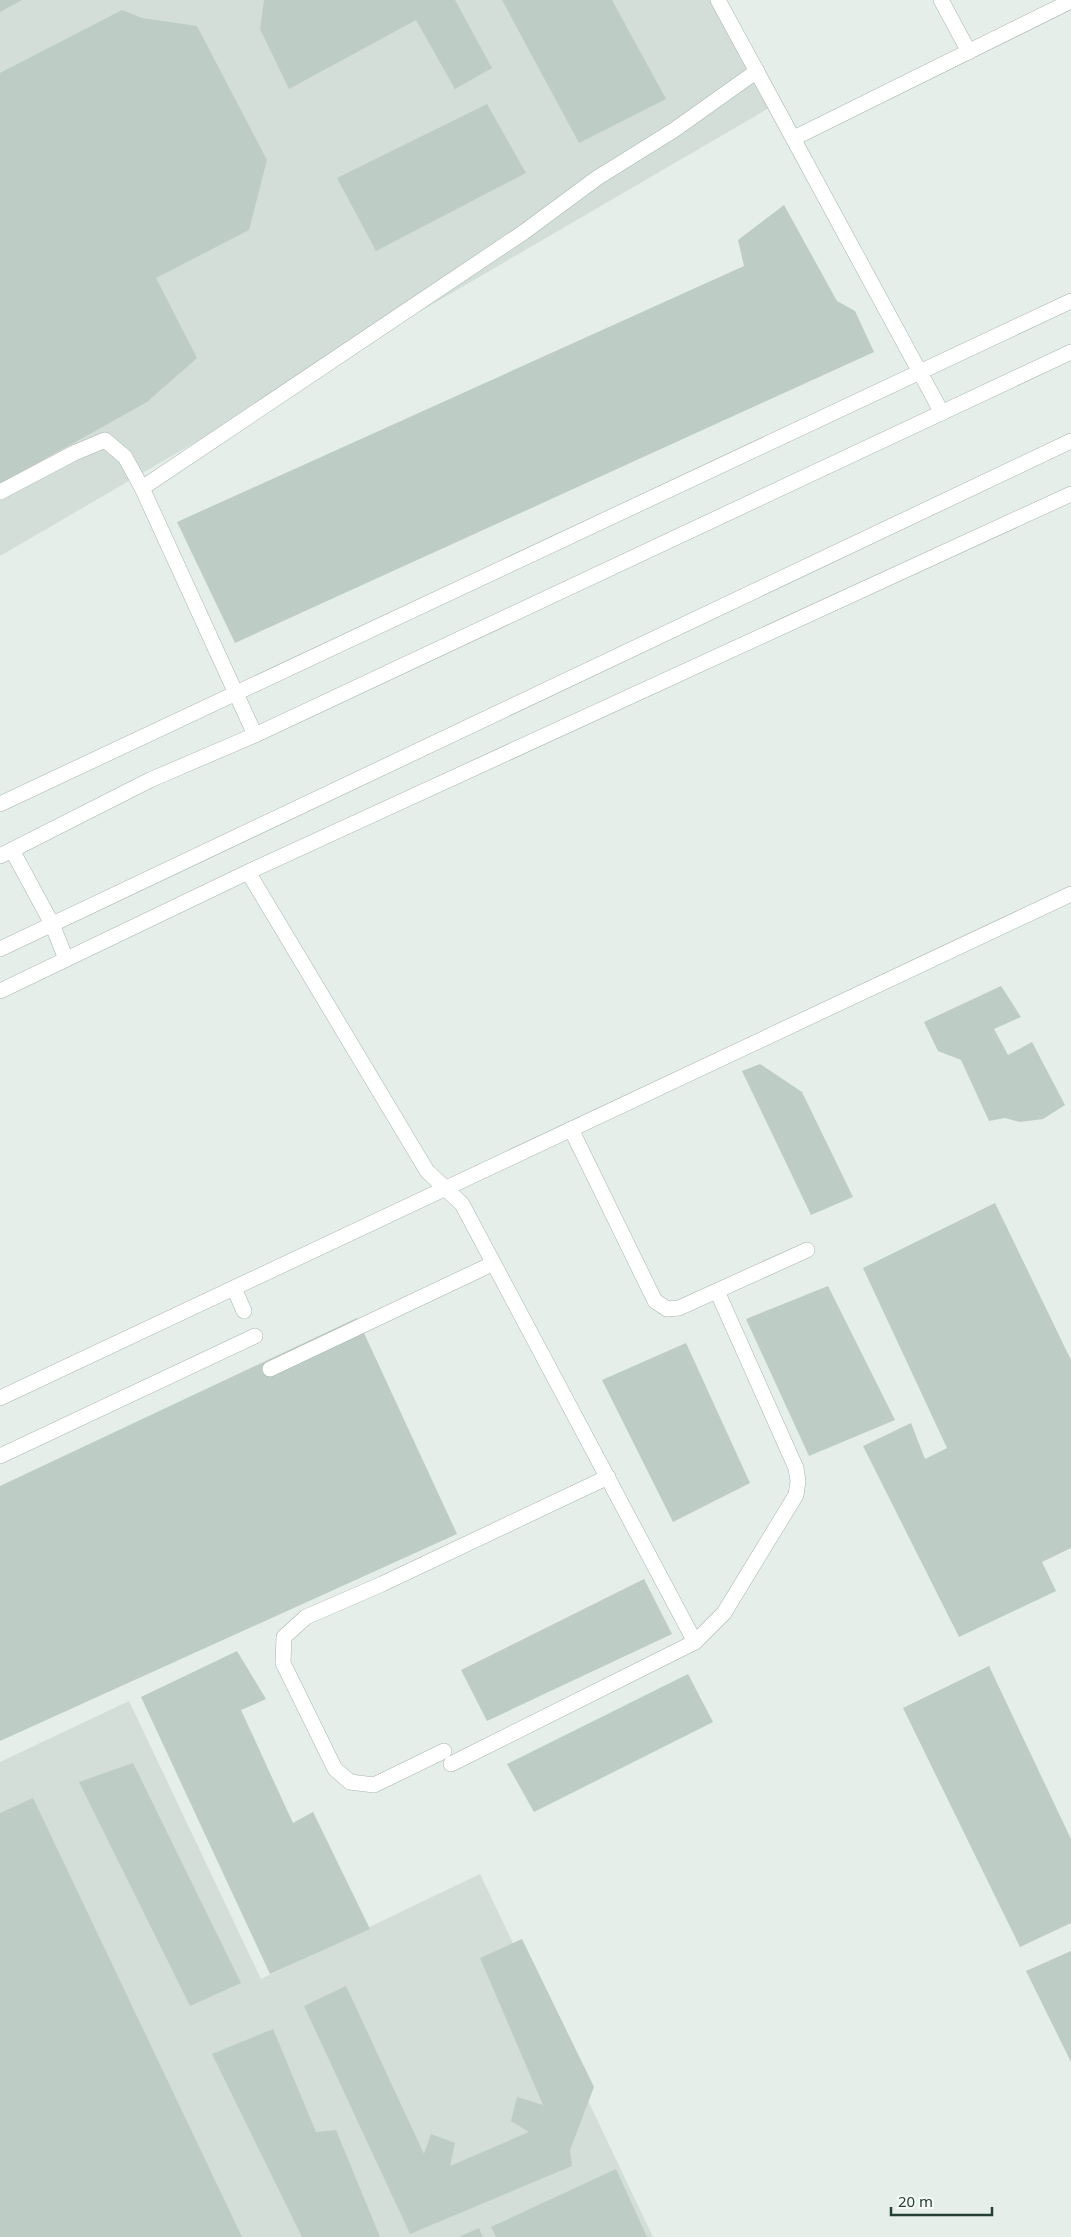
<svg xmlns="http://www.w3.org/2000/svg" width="1071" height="2237" font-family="'Noto Sans',sans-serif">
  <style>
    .built { fill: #d3ded8 }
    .building { fill: #bdccc4 }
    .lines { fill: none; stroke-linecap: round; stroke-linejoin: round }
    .minor-casing { stroke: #a7b6af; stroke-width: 16 }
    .minor { stroke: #fff; stroke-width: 15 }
  </style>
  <rect width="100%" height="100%" fill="#e5eee9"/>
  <!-- built -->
  <g class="built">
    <polygon points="0,0 719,0 781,101 0,556"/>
    <polygon points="129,1701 261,1979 480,1874 653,2237 0,2237 0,1762"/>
  </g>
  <!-- building -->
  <g class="building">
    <polygon points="0,0 22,0 0,12"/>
    <polygon points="264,0 455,0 492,68 455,89 416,20 289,89 260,29"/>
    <polygon points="502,0 612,0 666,99 579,143"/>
    <polygon points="122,10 142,18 197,26 267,160 249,230 156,278 197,358 147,402 0,484 0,73"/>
    <polygon points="487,104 526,173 376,251 337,178"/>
    <polygon points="784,205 837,301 855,311 874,352 235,643 177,522 744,266 738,240"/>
    <polygon points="1001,986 1021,1017 994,1029 1008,1055 1032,1042 1065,1105 1043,1119 1020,1122 1005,1118 989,1121 961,1060 938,1051 924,1022"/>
    <polygon points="760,1064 802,1092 853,1197 811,1215 742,1071"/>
    <polygon points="995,1203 1071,1360 1071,1548 1042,1562 1056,1591 959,1637 863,1446 911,1423 925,1459 947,1448 863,1268"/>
    <polygon points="828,1286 895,1420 809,1456 746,1319"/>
    <polygon points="357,1318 457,1534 0,1741 0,1486"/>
    <polygon points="686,1343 750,1483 673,1522 602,1380"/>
    <polygon points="644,1579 672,1634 487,1721 461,1670"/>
    <polygon points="237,1651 266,1699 241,1710 293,1823 313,1812 370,1929 270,1974 141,1697"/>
    <polygon points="989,1666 1071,1839 1071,1923 1020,1947 903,1708"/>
    <polygon points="688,1674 713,1722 534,1812 507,1764"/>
    <polygon points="133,1763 241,1983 190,2006 79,1782"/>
    <polygon points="33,1798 242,2237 0,2237 0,1813"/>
    <polygon points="522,1939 594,2087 570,2150 572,2166 410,2234 304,2006 346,1986 424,2154 431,2134 455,2143 450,2166 529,2132 511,2121 517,2097 543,2105 480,1958"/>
    <polygon points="1071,1951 1071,2062 1026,1971"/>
    <polygon points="273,2029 316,2132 336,2130 380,2237 302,2237 212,2054"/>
    <polygon points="616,2169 647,2237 496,2237 491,2227"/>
    <polygon points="479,2228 483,2237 459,2237"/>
  </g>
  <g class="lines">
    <defs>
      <g id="minor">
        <polyline points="718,0 942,413"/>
        <polyline points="941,0 969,52"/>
        <polyline points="794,138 1071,1"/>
        <polyline points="142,488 524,232 597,178 674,130 757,71"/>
        <polyline points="0,492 74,453 105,440 125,457 142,488 255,735"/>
        <polyline points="0,804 1071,301"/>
        <polyline points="12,850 52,924 66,959"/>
        <polyline points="0,856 150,780 255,735 1071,352"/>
        <polyline points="248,872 427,1171 462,1204 695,1642"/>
        <polyline points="0,949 1071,441"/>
        <polyline points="0,991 248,872 1071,494"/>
        <polyline points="571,1129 655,1301 667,1309 679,1308 807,1250"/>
        <polyline points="234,1288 244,1311"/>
        <polyline points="270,1369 492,1264"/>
        <polyline points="0,1398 1071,894"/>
        <polyline points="0,1456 255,1336"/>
        <polyline points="444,1751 374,1785 350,1782 335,1769 283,1663 284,1637 306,1617 382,1584 608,1477"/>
        <polyline points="451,1764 695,1642 724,1613 796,1495 798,1481 796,1468 717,1291"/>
      </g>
    </defs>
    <!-- minor casing -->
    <use href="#minor" class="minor-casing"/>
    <!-- minor -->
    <use href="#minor" class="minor"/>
  </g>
  <!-- scale -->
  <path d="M891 2207v8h101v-8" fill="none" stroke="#244035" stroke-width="2.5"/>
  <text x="898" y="2207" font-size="15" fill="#244035" stroke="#f6faf7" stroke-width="4" paint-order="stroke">20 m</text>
</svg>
